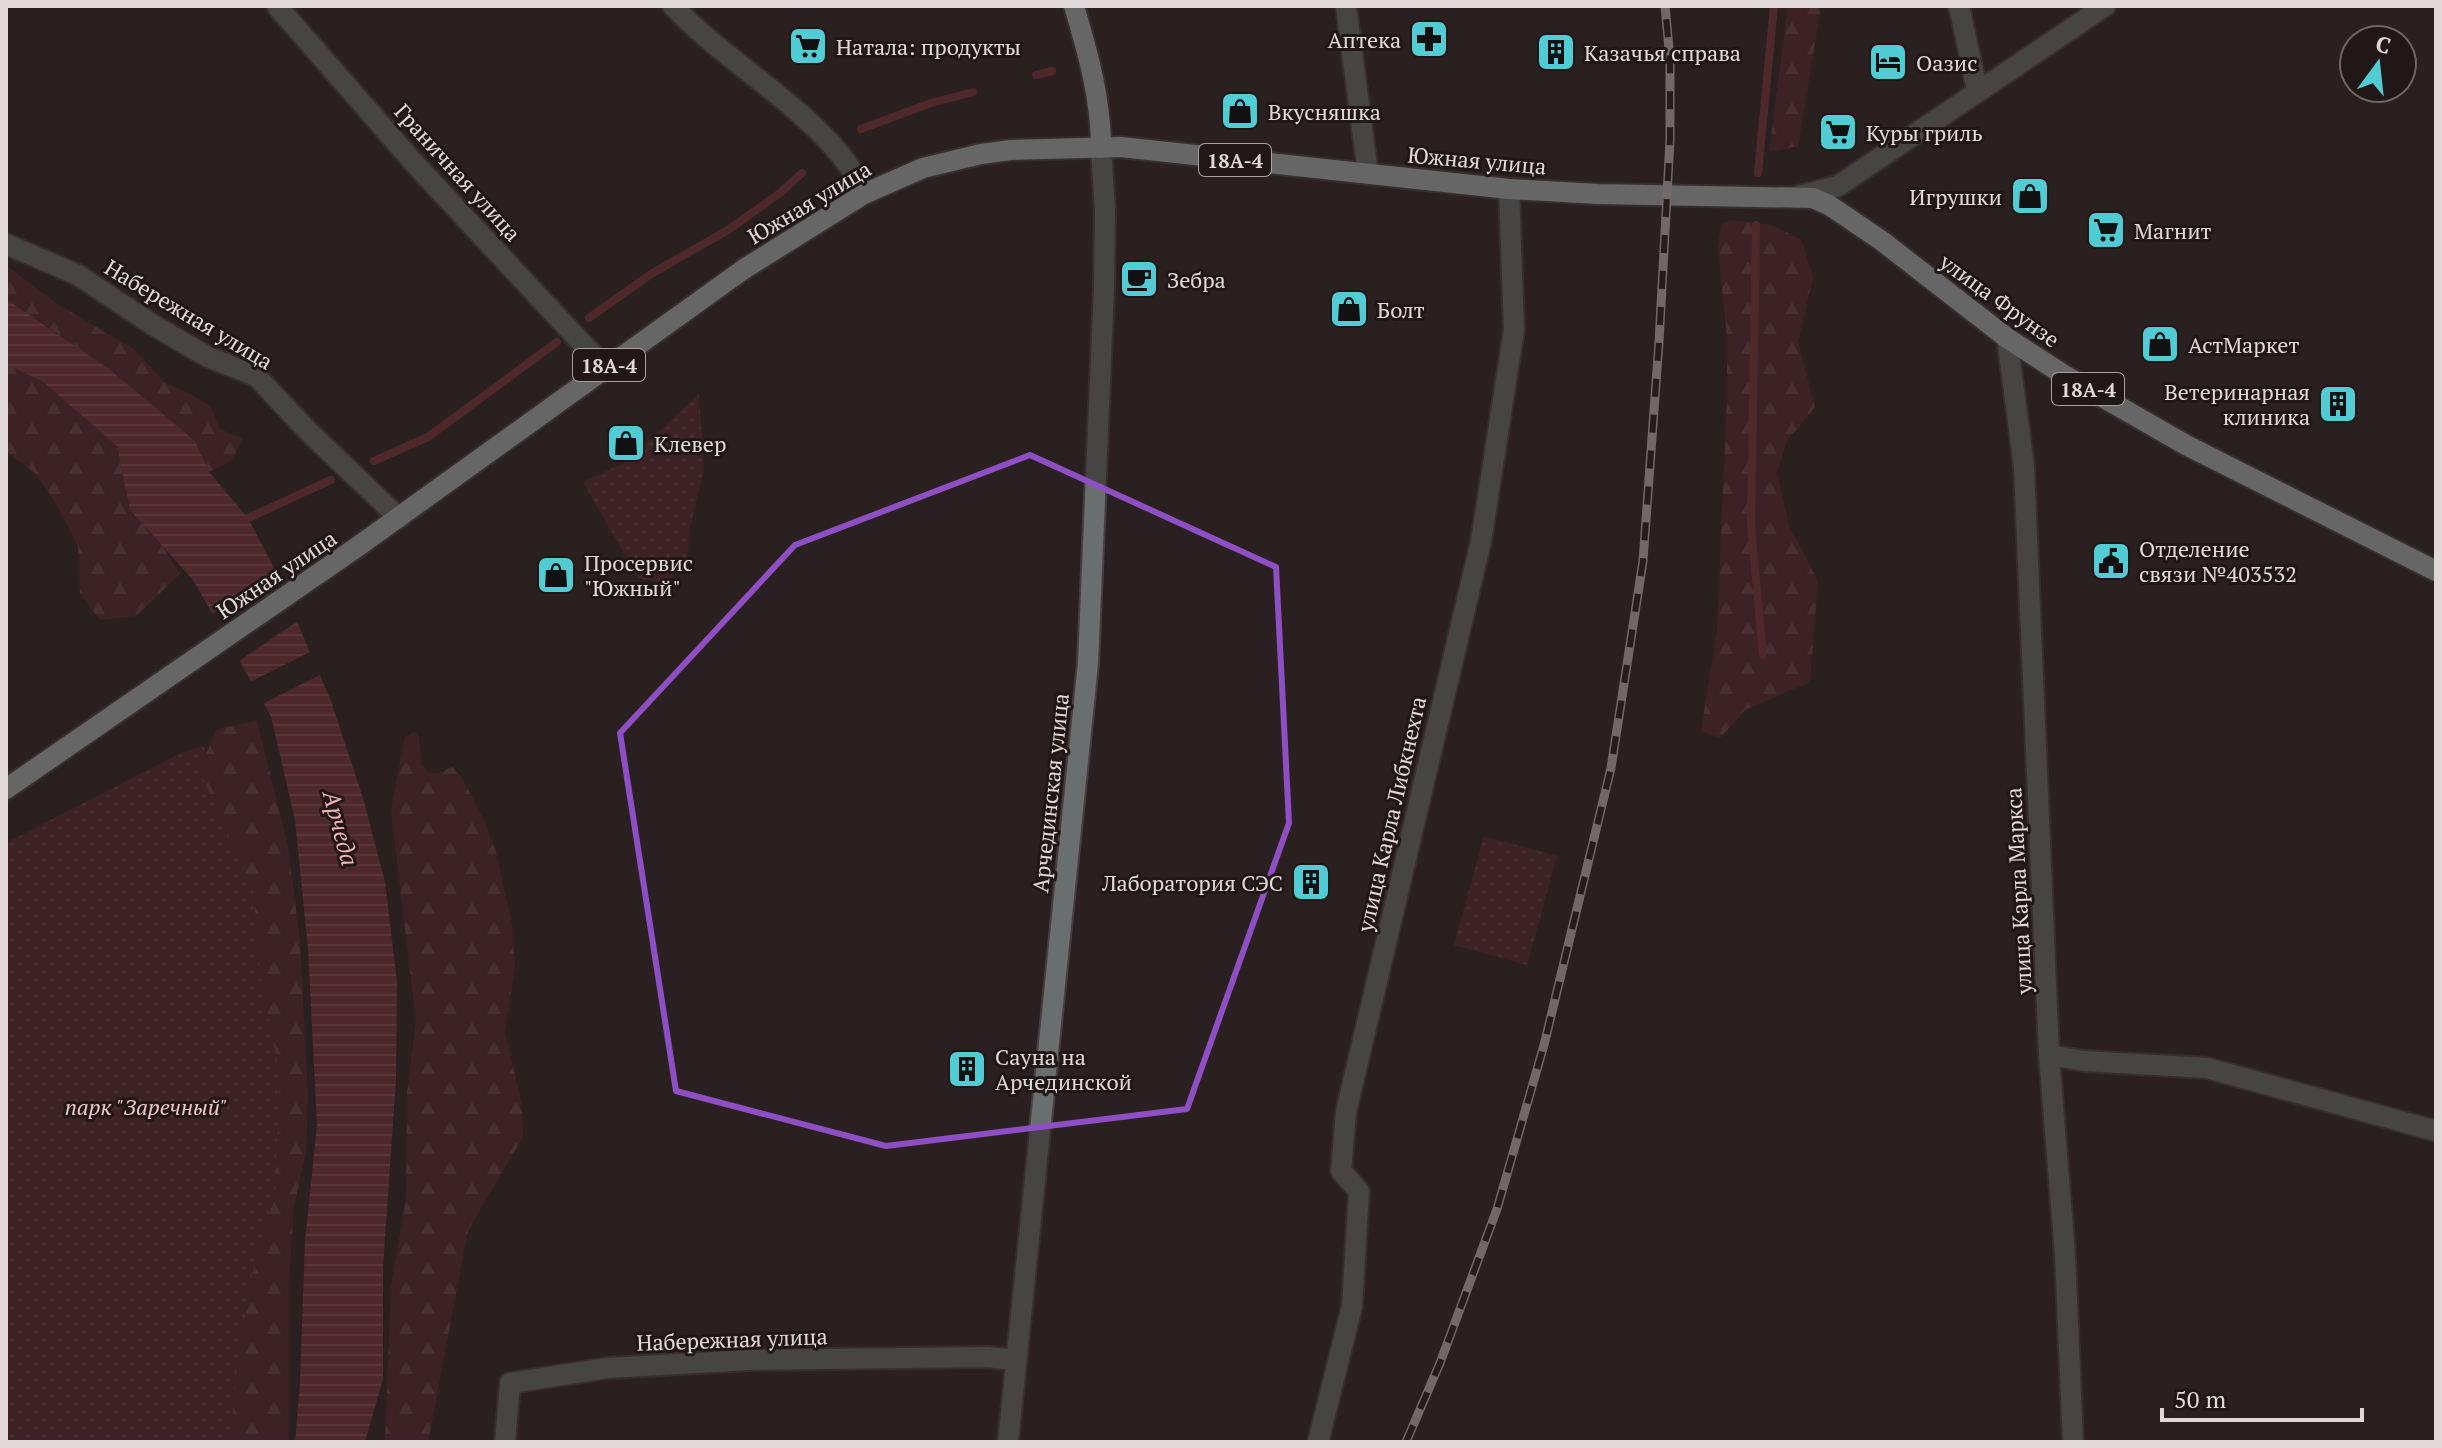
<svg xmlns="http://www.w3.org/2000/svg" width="2442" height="1448" font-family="'PT Serif',serif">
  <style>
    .green { fill: url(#green-dots) }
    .forest { fill: url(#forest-firs) }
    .water { fill: url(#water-rules) }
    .pier { fill: #2b2021 }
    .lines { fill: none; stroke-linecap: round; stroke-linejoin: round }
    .stream { stroke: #793239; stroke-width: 8 }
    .minor-casing { stroke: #483e3e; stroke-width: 24 }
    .major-casing { stroke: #483e3e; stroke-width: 24 }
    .minor { stroke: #696f6f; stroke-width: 20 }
    .major { stroke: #aebbbc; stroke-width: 20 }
    .rail-casing { stroke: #c7bebf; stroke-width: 9 }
    .rail { stroke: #221717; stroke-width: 6; stroke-dasharray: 18; stroke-linecap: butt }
    .marked { fill: none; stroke: #8f4fc4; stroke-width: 6; stroke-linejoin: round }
    .labels { text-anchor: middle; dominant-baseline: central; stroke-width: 6; stroke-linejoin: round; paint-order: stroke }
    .shield { fill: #221717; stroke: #a89f9f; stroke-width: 2 }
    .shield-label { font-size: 20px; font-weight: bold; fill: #e1d9d9 }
    .poi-label { font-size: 22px; fill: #e1d9d9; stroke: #221717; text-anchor: start }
    .street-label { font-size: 22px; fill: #e1d9d9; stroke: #221717 }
    .park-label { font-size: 22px; font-style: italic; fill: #f1c4c5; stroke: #221717 }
    .water-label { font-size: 24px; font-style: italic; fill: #f3b1b3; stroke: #221717 }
  </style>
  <defs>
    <pattern id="green-dots" width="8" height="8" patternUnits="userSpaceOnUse" patternTransform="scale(2)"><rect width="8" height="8" fill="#512529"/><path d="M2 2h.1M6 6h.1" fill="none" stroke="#6a4447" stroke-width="1.8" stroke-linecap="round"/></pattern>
    <pattern id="forest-firs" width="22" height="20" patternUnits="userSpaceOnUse" patternTransform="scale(2)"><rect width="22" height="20" fill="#512529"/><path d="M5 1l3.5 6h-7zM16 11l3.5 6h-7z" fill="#6a4447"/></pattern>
    <pattern id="water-rules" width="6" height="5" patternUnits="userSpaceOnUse" patternTransform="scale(2)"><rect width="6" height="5" fill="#793239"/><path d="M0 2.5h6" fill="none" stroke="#8c4f55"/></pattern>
  </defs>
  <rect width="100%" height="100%" fill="#2b2021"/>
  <!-- green -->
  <g class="green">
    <polygon points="699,394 704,468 690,528 687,561 665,584 638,578 583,482 626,462"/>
    <polygon points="203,746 230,808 260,898 289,1109 273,1208 271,1442 6,1442 6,843 179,754"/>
    <polygon points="1484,836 1557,856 1527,965 1454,945"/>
  </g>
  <!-- forest -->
  <g class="forest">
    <polygon points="1788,6 1821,6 1798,146 1769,152"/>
    <polygon points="1731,220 1771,225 1801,239 1813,277 1798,342 1815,407 1787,441 1777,472 1789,526 1818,581 1810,682 1745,710 1720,738 1701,731 1717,630 1727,398 1727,336 1718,247 1721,224"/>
    <polygon points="6,265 57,304 134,349 165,383 189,393 210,406 220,429 243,439 231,461 209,472 195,441 60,335 6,299"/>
    <polygon points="6,365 42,381 117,446 130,510 163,547 180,574 136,616 100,620 80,593 78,546 54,500 36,474 6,451"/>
    <polygon points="257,721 288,847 300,941 308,1096 306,1152 294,1206 289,1280 289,1442 230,1442 237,1369 252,1275 275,1195 280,1076 260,974 254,892 199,770 217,729"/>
    <polygon points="415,732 419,737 421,764 429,774 438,773 453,767 462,778 483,818 496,852 512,925 515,967 505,1031 522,1106 523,1137 468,1230 428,1442 385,1442 391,1287 406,1199 407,1094 416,1021 391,810 405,737"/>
  </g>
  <!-- water -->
  <polygon class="water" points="6,299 109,369 195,441 209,472 248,518 273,566 331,701 363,798 385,882 397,982 396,1080 383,1267 383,1379 365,1442 295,1442 300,1383 305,1242 317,1125 308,948 295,820 271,716 193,580 130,510 117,446 42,381 6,365"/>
  <!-- pier -->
  <g class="pier">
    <polygon points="279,569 301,619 236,663 209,616"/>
    <polygon points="314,650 324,673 260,705 248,683"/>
  </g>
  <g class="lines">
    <!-- stream -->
    <g class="stream">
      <polyline points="1036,75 1052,71"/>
      <polyline points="861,129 931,103 973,92"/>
      <polyline points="1758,173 1774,6"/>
      <polyline points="1756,225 1751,526 1763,655"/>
      <polyline points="589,318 651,274 728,230 780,193 802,173"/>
      <polyline points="374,461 428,437 557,342"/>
      <polyline points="248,518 331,480"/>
    </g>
    <defs>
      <g id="minor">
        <polyline points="277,6 415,164 605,368"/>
        <path d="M673,6C726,62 805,105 849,166C855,174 859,185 864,194"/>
        <polyline points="1346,6 1368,174"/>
        <polyline points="1959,6 1977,90"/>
        <polyline points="1795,197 1838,186 2105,6"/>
        <polyline points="6,244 78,275 153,325 208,357 256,376 309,432 399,518"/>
        <polyline points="2007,338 2024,467 2049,1055 2065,1255 2073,1442"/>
        <polyline points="2049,1055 2084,1061 2207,1068 2436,1131"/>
        <polyline points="505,1442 510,1383 608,1368 748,1360 987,1357 1015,1360"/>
        <polyline points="1008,1442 1088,663 1104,288 1105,211 1101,148"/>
        <polyline points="1318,1442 1352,1306 1359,1191 1341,1171 1346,1112 1481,541 1514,330 1509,189"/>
      </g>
      <g id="major">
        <path d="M1074,6C1088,53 1101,99 1101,148"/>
        <polyline points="6,789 360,545 744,269 864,194 923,168 981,154 1011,150 1121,147 1509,189 1598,194 1813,198 1829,205 1882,241 2007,338 2064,375 2186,445 2436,571"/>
      </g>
    </defs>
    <!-- minor casing -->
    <use href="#minor" class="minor-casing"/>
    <!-- major casing -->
    <use href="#major" class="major-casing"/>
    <!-- minor -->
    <use href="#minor" class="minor"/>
    <!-- major -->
    <use href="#major" class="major"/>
    <defs>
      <polyline id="rail" points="1406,1442 1440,1363 1497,1209 1544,1045 1611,768 1643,561 1659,342 1670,140 1670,59 1665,6"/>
    </defs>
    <!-- rail casing -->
    <use href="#rail" class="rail-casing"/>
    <!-- rail -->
    <use href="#rail" class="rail"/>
  </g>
  <!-- marked area -->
  <path d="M0 0H2442V1448H0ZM1030,455L1276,567L1289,823L1187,1109L886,1146L676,1091L620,733L795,545Z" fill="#2b2021" fill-opacity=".55" fill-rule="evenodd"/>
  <path class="marked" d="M1030,455L1276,567L1289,823L1187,1109L886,1146L676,1091L620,733L795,545Z"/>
  <!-- icons -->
  <defs>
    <symbol id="pharmacy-square" viewBox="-11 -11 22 22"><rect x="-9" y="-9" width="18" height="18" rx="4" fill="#51ccd4" stroke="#221717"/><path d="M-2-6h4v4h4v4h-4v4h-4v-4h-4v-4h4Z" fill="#111"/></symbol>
    <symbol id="supermarket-square" viewBox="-11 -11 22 22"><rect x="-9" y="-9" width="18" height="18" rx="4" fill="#51ccd4" stroke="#221717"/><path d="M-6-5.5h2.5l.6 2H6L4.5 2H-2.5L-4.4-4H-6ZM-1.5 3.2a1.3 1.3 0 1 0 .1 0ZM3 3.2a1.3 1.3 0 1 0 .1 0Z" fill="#111"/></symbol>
    <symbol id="building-square" viewBox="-11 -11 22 22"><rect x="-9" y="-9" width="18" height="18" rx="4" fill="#51ccd4" stroke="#221717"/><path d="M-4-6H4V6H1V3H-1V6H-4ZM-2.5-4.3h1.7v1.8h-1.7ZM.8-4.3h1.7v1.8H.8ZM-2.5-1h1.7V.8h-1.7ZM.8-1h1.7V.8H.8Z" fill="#111"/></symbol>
    <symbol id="hotel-square" viewBox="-11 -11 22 22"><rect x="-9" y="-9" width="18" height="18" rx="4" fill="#51ccd4" stroke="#221717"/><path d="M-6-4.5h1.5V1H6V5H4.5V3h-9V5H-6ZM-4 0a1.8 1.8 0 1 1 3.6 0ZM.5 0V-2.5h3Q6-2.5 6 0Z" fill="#111"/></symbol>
    <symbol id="shop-square" viewBox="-11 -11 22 22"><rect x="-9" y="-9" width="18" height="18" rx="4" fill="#51ccd4" stroke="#221717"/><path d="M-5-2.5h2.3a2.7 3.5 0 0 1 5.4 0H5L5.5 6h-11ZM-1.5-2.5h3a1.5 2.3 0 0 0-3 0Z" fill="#111"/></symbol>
    <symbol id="cafe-square" viewBox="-11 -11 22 22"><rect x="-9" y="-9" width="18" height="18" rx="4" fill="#51ccd4" stroke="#221717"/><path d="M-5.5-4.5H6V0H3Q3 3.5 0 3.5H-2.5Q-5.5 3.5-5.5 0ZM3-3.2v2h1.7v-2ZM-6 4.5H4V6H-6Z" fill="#111"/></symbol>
    <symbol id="civic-square" viewBox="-11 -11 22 22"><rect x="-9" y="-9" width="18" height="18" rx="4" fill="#51ccd4" stroke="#221717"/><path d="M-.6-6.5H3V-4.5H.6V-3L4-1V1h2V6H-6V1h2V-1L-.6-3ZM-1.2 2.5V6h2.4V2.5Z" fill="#111"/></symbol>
  </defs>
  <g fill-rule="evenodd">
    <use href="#pharmacy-square" x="1407" y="17" width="44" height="44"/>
    <use href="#supermarket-square" x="786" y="24" width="44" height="44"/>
    <use href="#building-square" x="1534" y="30" width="44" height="44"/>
    <use href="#hotel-square" x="1866" y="40" width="44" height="44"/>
    <use href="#shop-square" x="1218" y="89" width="44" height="44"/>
    <use href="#supermarket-square" x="1816" y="110" width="44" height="44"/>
    <use href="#shop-square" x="2008" y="174" width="44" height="44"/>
    <use href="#supermarket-square" x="2084" y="208" width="44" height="44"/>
    <use href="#cafe-square" x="1117" y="257" width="44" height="44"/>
    <use href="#shop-square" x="1327" y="287" width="44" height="44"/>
    <use href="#shop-square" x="2138" y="322" width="44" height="44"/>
    <use href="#building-square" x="2316" y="382" width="44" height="44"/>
    <use href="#shop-square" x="604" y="421" width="44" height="44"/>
    <use href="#civic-square" x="2089" y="539" width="44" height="44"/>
    <use href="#shop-square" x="534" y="553" width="44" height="44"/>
    <use href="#building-square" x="1289" y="860" width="44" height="44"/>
    <use href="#building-square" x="945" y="1047" width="44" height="44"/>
  </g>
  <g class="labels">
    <!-- shield labels -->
    <g class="shield">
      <rect x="1199" y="144" width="72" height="32" rx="6"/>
      <rect x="573" y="349" width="72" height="32" rx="6"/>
      <rect x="2052" y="373" width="72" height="32" rx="6"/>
    </g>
    <g class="shield-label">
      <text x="1235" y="160">18А-4</text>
      <text x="609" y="365">18А-4</text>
      <text x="2088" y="389">18А-4</text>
    </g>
    <!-- poi labels -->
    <g class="poi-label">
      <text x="1401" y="39" text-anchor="end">Аптека</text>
      <text x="836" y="46">Натала: продукты</text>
      <text x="1584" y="52">Казачья справа</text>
      <text x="1916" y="62">Оазис</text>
      <text x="1268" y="111">Вкусняшка</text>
      <text x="1866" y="132">Куры гриль</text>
      <text x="2002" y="196" text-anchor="end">Игрушки</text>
      <text x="2134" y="230">Магнит</text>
      <text x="1167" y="279">Зебра</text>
      <text x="1377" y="309">Болт</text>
      <text x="2188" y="344">АстМаркет</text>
      <text x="2310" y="391" text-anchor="end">Ветеринарная<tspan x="2310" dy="25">клиника</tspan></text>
      <text x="654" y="443">Клевер</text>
      <text x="2139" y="548">Отделение<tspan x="2139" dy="25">связи №403532</tspan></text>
      <text x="584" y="562">Просервис<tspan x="584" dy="25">"Южный"</tspan></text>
      <text x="1283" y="882" text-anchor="end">Лаборатория СЭС</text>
      <text x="995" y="1056">Сауна на<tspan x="995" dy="25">Арчединской</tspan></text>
    </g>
    <!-- street labels -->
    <g class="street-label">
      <text transform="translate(1477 160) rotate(5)">Южная улица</text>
      <text transform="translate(458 172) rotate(48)">Граничная улица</text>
      <text transform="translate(809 202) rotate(-31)">Южная улица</text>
      <text transform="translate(2000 300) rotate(36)">улица Фрунзе</text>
      <text transform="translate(189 314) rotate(31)">Набережная улица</text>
      <text transform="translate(276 574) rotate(-34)">Южная улица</text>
      <text transform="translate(1050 793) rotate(-84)">Арчединская улица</text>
      <text transform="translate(1391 814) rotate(-77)">улица Карла Либкнехта</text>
      <text transform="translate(2018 891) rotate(-93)">улица Карла Маркса</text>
      <text transform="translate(732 1339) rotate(-2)">Набережная улица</text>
    </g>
    <!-- park labels -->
    <g class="park-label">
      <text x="146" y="1106">парк "Заречный"</text>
    </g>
    <!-- water labels -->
    <g class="water-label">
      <text transform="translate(341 828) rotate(75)">Арчеда</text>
    </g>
  </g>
  <!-- border -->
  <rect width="2442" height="1448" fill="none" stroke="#e1d9d9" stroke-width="16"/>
  <!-- north arrow -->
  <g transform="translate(2378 64) rotate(15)"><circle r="38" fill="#221717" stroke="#6e6565" stroke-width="2"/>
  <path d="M0-6L14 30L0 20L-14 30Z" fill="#51ccd4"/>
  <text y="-12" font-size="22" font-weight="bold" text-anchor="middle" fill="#e1d9d9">С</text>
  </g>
  <!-- scale -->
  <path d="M2162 1408v12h200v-12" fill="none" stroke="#e1d9d9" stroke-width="4"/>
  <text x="2174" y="1408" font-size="24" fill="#e1d9d9" stroke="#221717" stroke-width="6" paint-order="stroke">50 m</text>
</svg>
